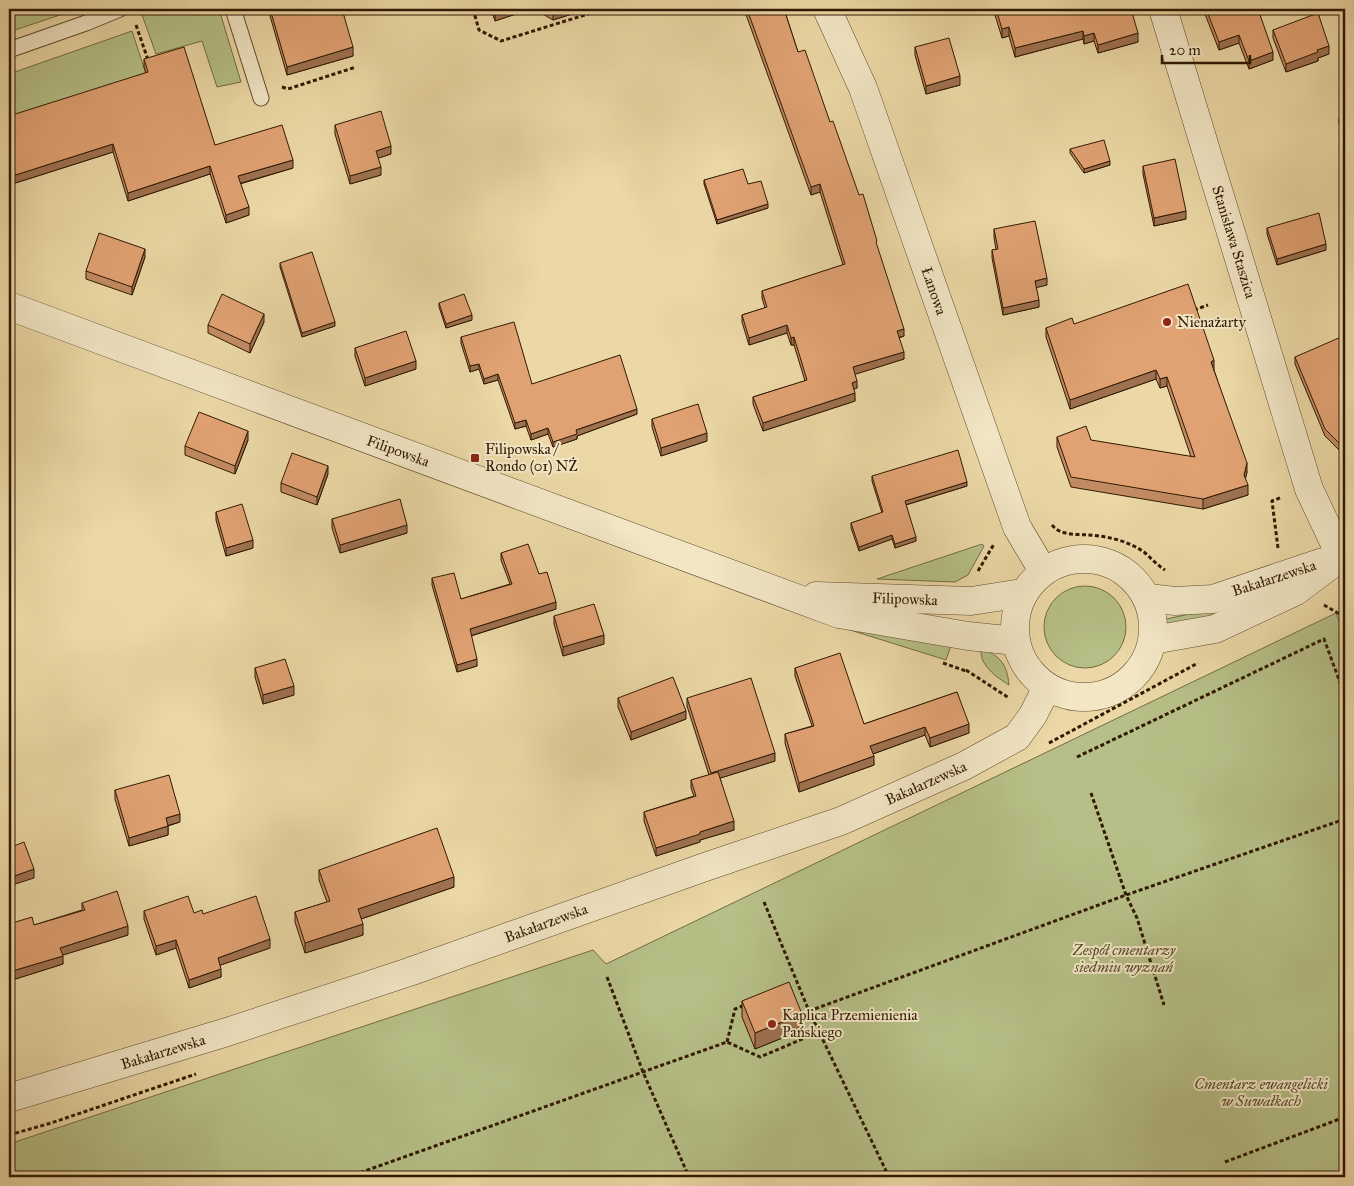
<svg xmlns="http://www.w3.org/2000/svg" width="1354" height="1186" font-family="'IM FELL Great Primer',serif">
  <style>
    .green { fill: #b6bf87; stroke: #736c44 }
    .lines { fill: none; stroke-linecap: round; stroke-linejoin: round }
    .service-casing { stroke: #5f492b; stroke-width: 17 }
    .minor-casing { stroke: #5f492b; stroke-width: 29 }
    .tertiary-casing { stroke: #5f492b; stroke-width: 29 }
    .path { stroke: #301902; stroke-width: 3; stroke-dasharray: 4 2.5; stroke-linecap: butt }
    .service { stroke: #f2e6c5; stroke-width: 15 }
    .minor { stroke: #f2e6c5; stroke-width: 28 }
    .tertiary { stroke: #f2e6c5; stroke-width: 28 }
    .wall { fill: #c28b63; stroke: #301902 }
    .shaded-wall { fill: #9e7150; stroke: #301902 }
    .building { fill: #e1a273; stroke: #301902 }
    .poi-dot { fill: #8f2418; stroke: #f2e6c5; stroke-width: 2 }
    .labels { text-anchor: middle; dominant-baseline: central; stroke-width: 4; stroke-linejoin: round; paint-order: stroke }
    .street-label { font-size: 15px; fill: #301902; stroke: #f2e6c5 }
    .poi-label { font-size: 15px; fill: #301902; stroke: #f2e6c5; text-anchor: start }
    .park-label { font-size: 15px; font-style: italic; fill: #584b2a; stroke: #f2e6c5 }
  </style>
  <rect width="100%" height="100%" fill="#ebd8a6"/>
  <filter id="stains"><feTurbulence type="fractalNoise" baseFrequency=".004" numOctaves="4"/><feColorMatrix values="0 0 0 0 .2 0 0 0 0 .09 0 0 0 0 .02 0 0 0 .5 -.17"/></filter>
  <radialGradient id="worn" r=".72"><stop offset=".6" stop-color="#630" stop-opacity="0"/><stop offset="1" stop-color="#630" stop-opacity=".3"/></radialGradient>
  <!-- green -->
  <g class="green">
    <polygon points="9,9 78,9 9,32"/>
    <polygon points="148,9 219,9 241,82 217,87 202,41 156,54 141,12"/>
    <polygon points="132,31 148,80 9,124 9,74"/>
    <polygon points="982,544 984,546 968,575 955,582 877,579"/>
    <circle cx="1085" cy="627" r="41"/>
    <polygon points="1269,589 1223,614 1167,627 1164,623 1166,619 1195,613"/>
    <polygon points="1336,613 1345,639 1345,1177 9,1177 9,1144 593,950 606,964"/>
    <polygon points="847,629 952,643 946,660"/>
    <path d="M981,648C1001,657 1007,664 1009,685C996,677 979,665 981,648Z"/>
  </g>
  <g class="lines">
    <defs>
      <g id="service">
        <polyline points="233,9 261,98"/>
        <polyline points="9,50 86,23 120,9"/>
      </g>
      <g id="minor">
        <polyline points="827,9 863,88 1017,527 1043,571"/>
        <polyline points="1163,9 1309,489 1341,557"/>
      </g>
      <g id="tertiary">
        <polyline points="9,306 839,614 968,636 1016,641"/>
        <circle cx="1084" cy="628" r="69"/>
        <polyline points="816,596 971,601 1023,593"/>
        <polyline points="1148,598 1175,601 1213,599 1323,562"/>
        <polyline points="1153,640 1215,629 1296,591 1345,554"/>
        <polyline points="9,1098 227,1032 409,972 705,867 841,821 964,766 1017,737 1033,715 1047,687"/>
      </g>
    </defs>
    <!-- service casing -->
    <use href="#service" class="service-casing"/>
    <!-- minor casing -->
    <use href="#minor" class="minor-casing"/>
    <!-- tertiary casing -->
    <use href="#tertiary" class="tertiary-casing"/>
    <!-- path -->
    <g class="path">
      <polyline points="473,9 479,30 501,41 604,9"/>
      <polyline points="136,25 148,60"/>
      <polyline points="282,87 288,89 356,67"/>
      <polyline points="1194,310 1208,305"/>
      <path d="M1052,525C1061,536 1076,534 1088,535C1108,536 1128,541 1144,552C1151,558 1157,565 1165,570"/>
      <polyline points="1278,548 1272,501 1282,497"/>
      <polyline points="978,571 994,544"/>
      <polyline points="1324,605 1338,613 1345,611"/>
      <polyline points="1338,613 1342,615 1345,624"/>
      <polyline points="943,663 966,671"/>
      <polyline points="966,670 1009,698"/>
      <polyline points="1049,743 1198,663"/>
      <polyline points="1077,757 1324,639 1345,696"/>
      <polyline points="1091,793 1126,895 1137,918 1164,1005"/>
      <polyline points="764,902 809,1011 889,1177"/>
      <polyline points="607,977 643,1072 689,1177"/>
      <polyline points="809,1011 1126,895 1345,819"/>
      <polyline points="727,1042 735,1009 745,1005"/>
      <polyline points="9,1135 51,1123 196,1074"/>
      <polyline points="1225,1162 1345,1117"/>
      <polyline points="348,1177 727,1042 760,1057 819,1032"/>
    </g>
    <!-- service -->
    <use href="#service" class="service"/>
    <!-- minor -->
    <use href="#minor" class="minor"/>
    <!-- tertiary -->
    <use href="#tertiary" class="tertiary"/>
  </g>
  <!-- wall -->
  <g class="wall">
    <polygon points="268,9 342,9 353,56 287,75"/>
    <polygon points="491,9 531,9 495,21"/>
    <polygon points="534,9 575,9 572,14 553,20"/>
    <polygon points="744,9 784,9 798,52 830,122 877,247 904,336 899,338 904,359 855,374 857,388 854,389 855,401 763,431 753,404 753,397 805,381 794,345 791,345 787,333 749,345 742,322 742,315 765,308 762,298 762,291 843,265 820,192 811,195"/>
    <polygon points="995,9 1131,9 1138,42 1098,53 1094,41 1084,44 1083,39 1015,57 1009,36 1002,38 995,15"/>
    <polygon points="1203,9 1258,9 1273,60 1249,69 1239,43 1219,50"/>
    <polygon points="1273,30 1329,54 1318,58 1318,61 1286,72 1273,38"/>
    <polygon points="915,47 960,85 926,94 915,55"/>
    <polygon points="144,59 215,145 293,168 240,184 249,215 226,223 210,174 128,201 113,152 9,185 146,73 144,67"/>
    <polygon points="1345,117 1345,149 1339,123 1339,119"/>
    <polygon points="335,125 391,154 378,158 381,175 350,184 335,134"/>
    <polygon points="1070,149 1110,165 1084,173 1070,153"/>
    <polygon points="1143,166 1186,219 1154,226 1143,174"/>
    <polygon points="704,180 748,184 768,208 717,224 704,184"/>
    <polygon points="1267,228 1326,250 1277,265 1267,234"/>
    <polygon points="994,229 1047,285 1036,287 1039,307 1003,315 992,258 992,250 996,250 994,237"/>
    <polygon points="145,257 132,295 86,279 86,271"/>
    <polygon points="280,263 335,326 302,337 280,267"/>
    <polygon points="439,303 472,320 446,328 439,307"/>
    <polygon points="264,322 250,353 208,333 208,325"/>
    <polygon points="1074,324 1214,370 1247,472 1245,479 1248,495 1203,509 1071,487 1057,447 1057,437 1191,457 1167,386 1160,388 1156,379 1070,409 1046,337 1046,328"/>
    <polygon points="461,337 532,384 637,414 577,436 577,439 553,447 548,434 531,440 526,426 515,429 498,380 484,384 479,369 470,372 461,343"/>
    <polygon points="1345,347 1345,456 1325,436 1295,364 1295,357"/>
    <polygon points="355,348 416,369 365,386 355,356"/>
    <polygon points="652,419 707,441 661,456 652,427"/>
    <polygon points="248,440 235,474 185,455 185,446"/>
    <polygon points="328,474 317,505 281,492 281,483"/>
    <polygon points="872,476 967,486 906,505 916,541 895,548 892,539 859,551 851,528 851,523 882,513 872,481"/>
    <polygon points="216,512 253,548 226,556 216,520"/>
    <polygon points="332,519 407,533 340,553 332,528"/>
    <polygon points="501,553 539,574 556,609 471,636 477,666 457,672 432,585 432,578 461,599 510,584 501,560"/>
    <polygon points="554,616 604,644 563,656 554,624"/>
    <polygon points="255,668 294,695 263,704 255,677"/>
    <polygon points="795,668 864,724 957,692 969,733 930,747 925,735 873,754 874,765 799,792 785,743 785,734 812,726 795,676"/>
    <polygon points="618,698 686,719 631,740 618,707"/>
    <polygon points="687,698 775,761 720,778 734,830 700,840 700,842 656,856 644,821 644,812 694,796 691,788 691,780 709,775 687,706"/>
    <polygon points="115,790 180,822 168,826 168,835 129,846 115,799"/>
    <polygon points="319,870 454,887 361,919 363,935 305,953 295,922 295,912 327,902 319,880"/>
    <polygon points="82,903 128,935 62,955 63,964 9,981 9,924 34,925 82,910"/>
    <polygon points="144,911 203,914 270,948 220,965 221,977 189,988 176,948 156,955 144,919"/>
    <polygon points="742,1001 802,1030 755,1049 742,1017"/>
  </g>
  <!-- shaded-wall -->
  <g class="shaded-wall">
    <polygon points="495,9 531,9 495,21"/>
    <polygon points="553,9 575,9 572,14 553,20"/>
    <polygon points="1009,27 1009,36 1002,38 1002,29"/>
    <polygon points="1083,31 1083,39 1015,57 1015,48"/>
    <polygon points="1094,33 1094,41 1084,44 1084,36"/>
    <polygon points="1138,33 1138,42 1098,53 1098,45"/>
    <polygon points="1239,35 1239,43 1219,50 1219,42"/>
    <polygon points="1329,46 1329,54 1318,58 1318,61 1286,72 1286,64 1317,50"/>
    <polygon points="353,47 353,56 287,75 287,67"/>
    <polygon points="1273,52 1273,60 1249,69 1249,61"/>
    <polygon points="960,76 960,85 926,94 926,86"/>
    <polygon points="113,144 113,152 9,185 9,177"/>
    <polygon points="391,146 391,154 376,159 376,151"/>
    <polygon points="293,160 293,168 238,184 238,176"/>
    <polygon points="1110,161 1110,165 1084,173 1084,169"/>
    <polygon points="210,166 210,174 128,201 128,193"/>
    <polygon points="381,167 381,175 350,184 350,176"/>
    <polygon points="820,184 820,192 811,195 811,187"/>
    <polygon points="768,204 768,208 717,224 717,220"/>
    <polygon points="249,207 249,215 226,223 226,215"/>
    <polygon points="1186,211 1186,219 1154,226 1154,218"/>
    <polygon points="1326,244 1326,250 1277,265 1277,259"/>
    <polygon points="145,249 145,257 132,295 132,287"/>
    <polygon points="1047,278 1047,285 1035,288 1035,281"/>
    <polygon points="1039,300 1039,307 1003,315 1003,308"/>
    <polygon points="264,314 264,322 250,353 250,344"/>
    <polygon points="472,315 472,320 446,328 446,324"/>
    <polygon points="335,322 335,326 302,337 302,333"/>
    <polygon points="787,325 787,333 749,345 749,338"/>
    <polygon points="904,329 904,336 897,338 897,331"/>
    <polygon points="794,337 794,345 791,345 791,338"/>
    <polygon points="904,352 904,359 853,375 853,367"/>
    <polygon points="1214,360 1214,370 1211,362"/>
    <polygon points="416,361 416,369 365,386 365,378"/>
    <polygon points="479,364 479,369 470,372 470,366"/>
    <polygon points="13,366 13,374 9,383 9,375"/>
    <polygon points="1156,370 1156,379 1070,409 1070,400"/>
    <polygon points="498,374 498,380 484,384 484,379"/>
    <polygon points="1167,377 1167,386 1160,388 1160,379"/>
    <polygon points="857,381 857,388 852,390 852,383"/>
    <polygon points="855,393 855,401 763,431 763,423"/>
    <polygon points="637,409 637,414 577,436 577,439 553,447 553,442 576,430"/>
    <polygon points="526,420 526,426 515,429 515,423"/>
    <polygon points="548,428 548,434 531,440 531,434"/>
    <polygon points="248,431 248,440 235,474 235,466"/>
    <polygon points="707,433 707,441 661,456 661,448"/>
    <polygon points="1247,463 1247,472 1244,485 1244,475"/>
    <polygon points="328,466 328,474 317,505 317,497"/>
    <polygon points="967,482 967,486 905,505 905,501"/>
    <polygon points="1248,485 1248,495 1203,509 1203,499"/>
    <polygon points="407,525 407,533 340,553 340,545"/>
    <polygon points="892,535 892,539 859,551 859,547"/>
    <polygon points="916,537 916,541 895,548 895,544"/>
    <polygon points="253,540 253,548 226,556 226,548"/>
    <polygon points="556,602 556,609 470,636 470,629"/>
    <polygon points="604,635 604,644 563,656 563,647"/>
    <polygon points="477,659 477,666 457,672 457,665"/>
    <polygon points="294,686 294,695 263,704 263,695"/>
    <polygon points="686,711 686,719 631,740 631,732"/>
    <polygon points="969,724 969,733 930,747 930,738"/>
    <polygon points="925,727 925,735 870,755 870,746"/>
    <polygon points="775,753 775,761 711,781 711,773"/>
    <polygon points="874,756 874,765 799,792 799,783"/>
    <polygon points="180,814 180,822 166,826 166,818"/>
    <polygon points="734,821 734,830 700,840 700,842 656,856 656,848 700,832"/>
    <polygon points="168,826 168,835 129,846 129,838"/>
    <polygon points="34,869 34,878 9,886 9,878"/>
    <polygon points="454,877 454,887 358,920 358,909"/>
    <polygon points="363,924 363,935 305,953 305,943"/>
    <polygon points="128,926 128,935 60,956 60,948"/>
    <polygon points="270,939 270,948 218,966 218,958"/>
    <polygon points="176,940 176,948 156,955 156,946"/>
    <polygon points="63,956 63,964 9,981 9,972"/>
    <polygon points="221,969 221,977 189,988 189,980"/>
    <polygon points="802,1014 802,1030 755,1049 755,1033"/>
  </g>
  <!-- building -->
  <g class="building">
    <polygon points="270,9 342,9 353,47 287,67"/>
    <polygon points="747,9 784,9 798,52 805,50 830,122 833,121 859,195 863,194 877,241 876,242 904,329 897,331 904,352 853,367 857,381 852,383 855,393 763,423 753,397 807,380 794,337 791,338 787,325 749,338 742,315 767,307 762,291 845,264 820,184 811,187"/>
    <polygon points="996,9 1131,9 1138,33 1098,45 1094,33 1084,36 1083,31 1015,48 1009,27 1002,29"/>
    <polygon points="1206,9 1258,9 1273,52 1249,61 1239,35 1219,42"/>
    <polygon points="1318,13 1329,46 1317,50 1318,52 1286,64 1273,30"/>
    <polygon points="949,38 960,76 926,86 915,47"/>
    <polygon points="184,47 215,145 282,125 293,160 238,176 249,207 226,215 210,166 128,193 113,144 9,177 9,116 148,72 144,59"/>
    <polygon points="381,111 391,146 376,151 381,167 350,176 335,125"/>
    <polygon points="1345,117 1345,144 1339,119"/>
    <polygon points="1104,140 1110,161 1084,169 1070,149"/>
    <polygon points="1175,159 1186,211 1154,218 1143,166"/>
    <polygon points="743,169 748,184 761,181 768,204 717,220 704,180"/>
    <polygon points="1319,213 1326,244 1277,259 1267,228"/>
    <polygon points="1035,221 1047,278 1035,281 1039,300 1003,308 992,250 998,249 994,229"/>
    <polygon points="99,233 145,249 132,287 86,271"/>
    <polygon points="312,252 335,322 302,333 280,263"/>
    <polygon points="1188,284 1214,360 1211,362 1247,463 1244,475 1248,485 1203,499 1071,477 1057,437 1086,426 1091,440 1195,457 1167,377 1160,379 1156,370 1070,400 1046,328 1072,318 1074,324"/>
    <polygon points="222,294 264,314 250,344 208,325"/>
    <polygon points="464,294 472,315 446,324 439,303"/>
    <polygon points="514,322 532,384 620,355 637,409 576,430 577,434 553,442 548,428 531,434 526,420 515,423 498,374 484,379 479,364 470,366 461,337"/>
    <polygon points="406,331 416,361 365,378 355,348"/>
    <polygon points="1341,337 1345,347 1345,449 1325,429 1295,357"/>
    <polygon points="9,364 13,366 9,375"/>
    <polygon points="698,404 707,433 661,448 652,419"/>
    <polygon points="199,412 248,431 235,466 185,446"/>
    <polygon points="958,450 967,482 905,501 916,537 895,544 892,535 859,547 851,523 883,512 872,476"/>
    <polygon points="292,453 328,466 317,497 281,483"/>
    <polygon points="400,499 407,525 340,545 332,519"/>
    <polygon points="242,504 253,540 226,548 216,512"/>
    <polygon points="528,544 539,574 547,572 556,602 470,629 477,659 457,665 432,578 454,573 461,599 512,584 501,553"/>
    <polygon points="594,604 604,635 563,647 554,616"/>
    <polygon points="840,653 864,724 957,692 969,724 930,738 925,727 870,746 874,756 799,783 785,734 814,726 795,668"/>
    <polygon points="285,659 294,686 263,695 255,668"/>
    <polygon points="673,677 686,711 631,732 618,698"/>
    <polygon points="751,678 775,753 711,773 687,698"/>
    <polygon points="718,772 734,821 700,832 700,834 656,848 644,812 696,796 691,780"/>
    <polygon points="169,775 180,814 166,818 168,826 129,838 115,790"/>
    <polygon points="437,828 454,877 358,909 363,924 305,943 295,912 330,901 319,870"/>
    <polygon points="24,842 34,869 9,878 9,848"/>
    <polygon points="117,891 128,926 60,948 63,956 9,972 9,924 32,917 34,925 85,910 82,903"/>
    <polygon points="188,896 194,913 202,910 203,914 256,896 270,939 218,958 221,969 189,980 176,940 156,946 144,911"/>
    <polygon points="789,982 802,1014 755,1033 742,1001"/>
  </g>
  <!-- markers -->
  <g class="poi-dot">
    <circle cx="1167" cy="322" r="5"/>
    <rect x="470" y="453" width="10" height="10" rx="2.5"/>
    <circle cx="772" cy="1024" r="5"/>
  </g>
  <g class="labels">
    <!-- street labels -->
    <g class="street-label">
      <text transform="translate(1234 242) rotate(73)">Stanisława Staszica</text>
      <text transform="translate(934 291) rotate(71)">Łanowa</text>
      <text transform="translate(398 451) rotate(20)">Filipowska</text>
      <text transform="translate(1274 578) rotate(-18)">Bakałarzewska</text>
      <text transform="translate(905 599) rotate(2)">Filipowska</text>
      <text transform="translate(926 783) rotate(-24)">Bakałarzewska</text>
      <text transform="translate(546 923) rotate(-20)">Bakałarzewska</text>
      <text transform="translate(163 1052) rotate(-17)">Bakałarzewska</text>
    </g>
    <!-- poi labels -->
    <g class="poi-label">
      <text x="1177" y="322">Nienażarty</text>
      <text x="485" y="449">Filipowska /<tspan x="485" dy="17">Rondo (01) NŻ</tspan></text>
      <text x="782" y="1015">Kaplica Przemienienia<tspan x="782" dy="17">Pańskiego</tspan></text>
    </g>
    <!-- park labels -->
    <g class="park-label">
      <text x="1124" y="950">Zespół cmentarzy<tspan x="1124" dy="17">siedmiu wyznań</tspan></text>
      <text x="1261" y="1084">Cmentarz ewangelicki<tspan x="1261" dy="17">w Suwałkach</tspan></text>
    </g>
  </g>
  <!-- margin -->
  <rect width="1354" height="1186" fill="none" stroke="#ebd8a6" stroke-width="30"/>
  <rect x="10" y="10" width="1334" height="1166" fill="none" stroke="#301902" stroke-width="2.5"/>
  <rect x="15" y="15" width="1324" height="1156" fill="none" stroke="#301902"/>
  <!-- scale -->
  <path d="M1162 55v8h88v-8" fill="none" stroke="#301902" stroke-width="2.5"/>
  <text x="1169" y="55" font-size="15" fill="#301902" stroke="#f2e6c5" stroke-width="4" paint-order="stroke">20 m</text>
  <rect width="100%" height="100%" filter="url(#stains)"/>
  <rect width="100%" height="100%" fill="url(#worn)"/>
</svg>
